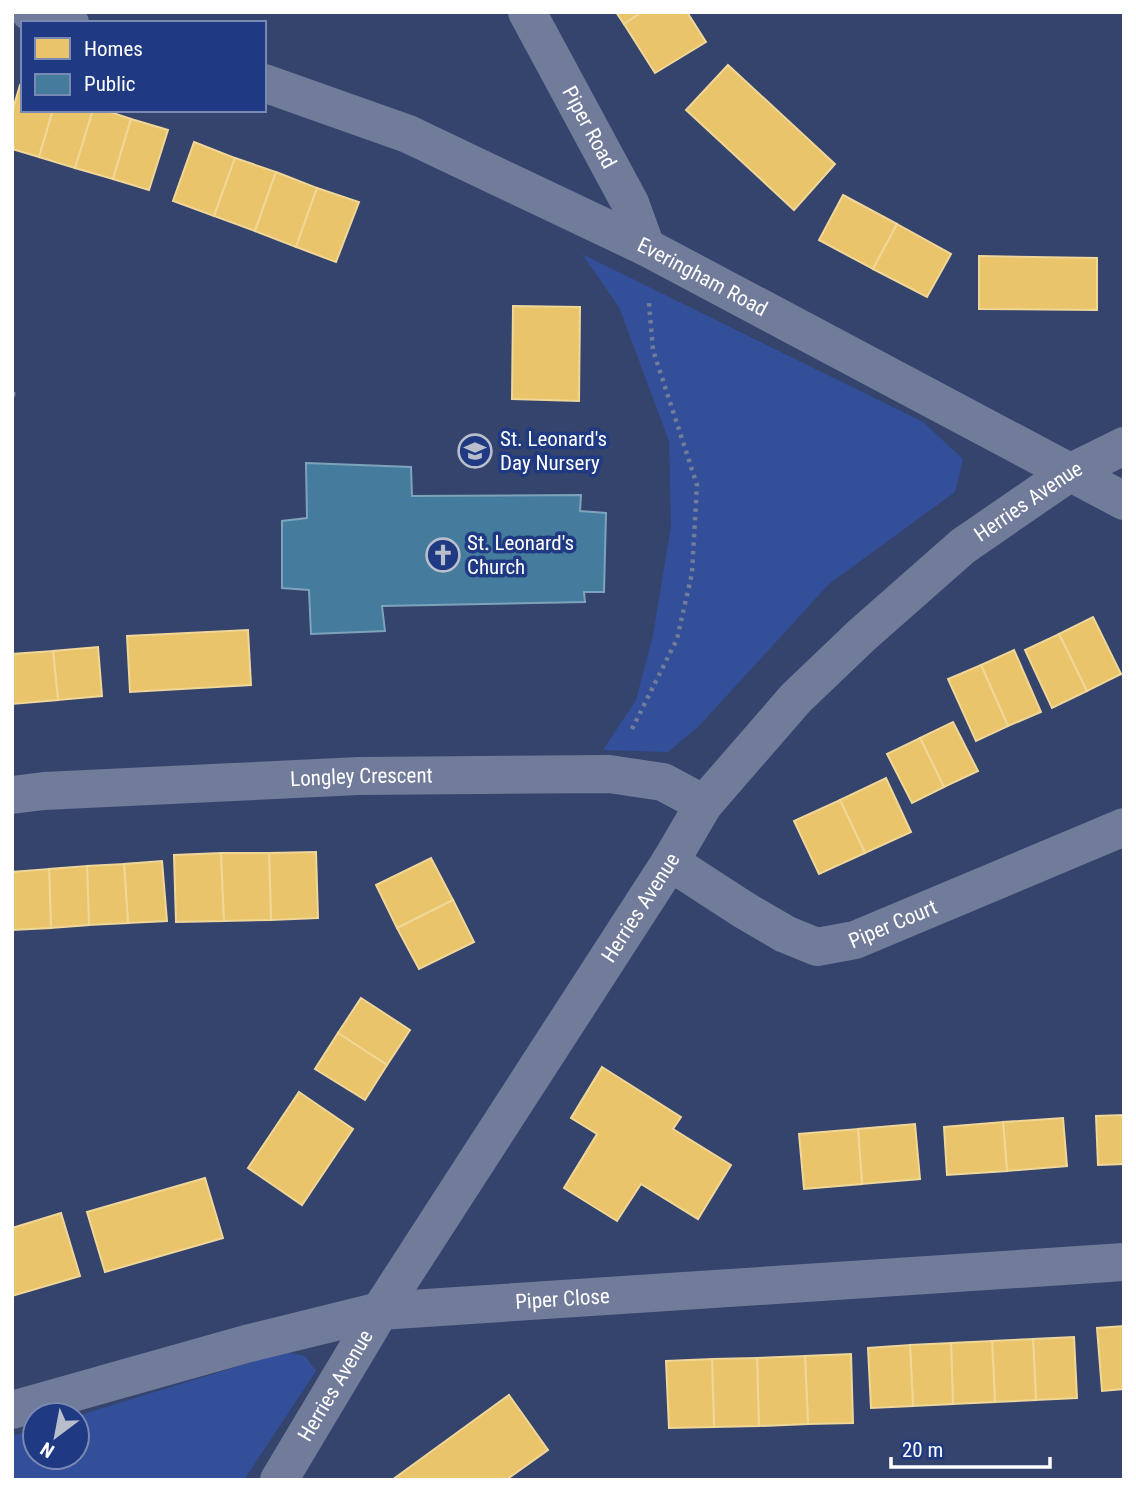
<svg xmlns="http://www.w3.org/2000/svg" width="1136" height="1492" font-family="'Roboto Condensed',sans-serif">
  <style>
    .green { fill: #334f99 }
    .homes { fill: #e9c46a; stroke: #f0d697; stroke-width: 2 }
    .public { fill: #457b9d; stroke: #7da3ba; stroke-width: 2 }
    .lines { fill: none; stroke-linecap: round; stroke-linejoin: round }
    .path { stroke: #717b9a; stroke-width: 4.5; stroke-dasharray: 3.5 5; stroke-linecap: butt }
    .minor { stroke: #717b9a; stroke-width: 38 }
    .labels { text-anchor: middle; dominant-baseline: central; stroke-width: 7; stroke-linejoin: round; paint-order: stroke }
    .street-label { font-size: 21px; fill: #fff; stroke: #1f3a82 }
    .poi-label { font-size: 21px; fill: #fff; stroke: #1f3a82; text-anchor: start }
  </style>
  <rect width="100%" height="100%" fill="#35446c"/>
  <!-- green -->
  <g class="green">
    <polygon points="582,254 923,422 963,459 955,492 829,584 699,726 668,752 603,750 636,700 653,635 671,526 669,441 619,307"/>
    <polygon points="284,1352 305,1356 316,1371 244,1480 12,1480 12,1436 35,1429 35,1457 77,1457 77,1416"/>
  </g>
  <!-- homes -->
  <g class="homes">
    <polygon points="616,12 642,12 624,24"/>
    <polygon points="642,12 687,12 706,42 655,73 624,24"/>
    <polygon points="728,65 835,164 794,210 686,110"/>
    <polygon points="20,85 23,86 23,110 53,110 39,157 12,149 12,112"/>
    <polygon points="53,110 93,110 75,168 39,157"/>
    <polygon points="93,110 104,110 131,119 113,179 75,168"/>
    <polygon points="131,119 168,130 149,190 113,179"/>
    <polygon points="194,142 235,158 214,216 173,201"/>
    <polygon points="235,158 276,172 255,231 214,216"/>
    <polygon points="276,172 317,188 296,247 255,231"/>
    <polygon points="317,188 359,202 336,262 296,247"/>
    <polygon points="843,195 897,224 873,269 819,240"/>
    <polygon points="897,224 951,254 927,297 873,269"/>
    <polygon points="979,256 1097,258 1097,310 979,309"/>
    <polygon points="513,306 580,307 579,401 512,399"/>
    <polygon points="1093,617 1121,674 1087,691 1059,634"/>
    <polygon points="248,630 251,685 130,692 127,636"/>
    <polygon points="1059,634 1087,691 1052,708 1025,650"/>
    <polygon points="98,647 102,696 58,700 53,651"/>
    <polygon points="1014,650 1041,712 1008,726 981,665"/>
    <polygon points="53,651 58,700 12,704 12,654"/>
    <polygon points="981,665 1008,726 976,741 948,679"/>
    <polygon points="953,722 978,771 944,787 920,738"/>
    <polygon points="920,738 944,787 912,803 887,754"/>
    <polygon points="886,778 911,832 865,853 840,800"/>
    <polygon points="840,800 865,853 819,874 794,821"/>
    <polygon points="316,852 318,918 271,920 269,853"/>
    <polygon points="221,853 224,921 176,922 174,855"/>
    <polygon points="221,853 269,853 271,920 224,921"/>
    <polygon points="431,858 453,900 397,928 376,885"/>
    <polygon points="162,861 167,921 128,923 124,864"/>
    <polygon points="124,864 128,923 89,925 87,866"/>
    <polygon points="87,866 89,925 51,928 49,869"/>
    <polygon points="49,869 51,928 12,930 12,872"/>
    <polygon points="453,900 474,942 419,969 397,928"/>
    <polygon points="361,998 410,1030 387,1065 338,1033"/>
    <polygon points="338,1033 387,1065 365,1100 315,1069"/>
    <polygon points="602,1067 681,1117 673,1129 731,1165 698,1219 641,1184 617,1221 564,1188 597,1134 571,1118"/>
    <polygon points="299,1092 353,1129 302,1205 248,1168"/>
    <polygon points="1124,1115 1124,1164 1098,1165 1096,1116"/>
    <polygon points="1063,1118 1067,1166 1007,1171 1003,1122"/>
    <polygon points="1003,1122 1007,1171 947,1175 944,1127"/>
    <polygon points="915,1124 920,1179 862,1184 858,1129"/>
    <polygon points="858,1129 862,1184 804,1189 799,1134"/>
    <polygon points="205,1178 223,1238 105,1272 87,1212"/>
    <polygon points="61,1213 80,1276 12,1296 12,1228"/>
    <polygon points="1124,1326 1124,1389 1102,1391 1097,1328"/>
    <polygon points="1074,1337 1077,1398 1036,1400 1033,1339"/>
    <polygon points="1033,1339 1036,1400 995,1402 992,1341"/>
    <polygon points="992,1341 995,1402 953,1404 951,1343"/>
    <polygon points="951,1343 953,1404 913,1406 910,1345"/>
    <polygon points="910,1345 913,1406 871,1408 868,1348"/>
    <polygon points="851,1354 853,1423 808,1424 805,1356"/>
    <polygon points="805,1356 808,1424 759,1426 757,1358"/>
    <polygon points="757,1358 759,1426 714,1427 712,1359"/>
    <polygon points="712,1359 714,1427 669,1428 666,1361"/>
    <polygon points="509,1395 548,1450 506,1480 392,1480"/>
  </g>
  <!-- public -->
  <polygon class="public" points="306,463 411,467 412,496 581,495 580,511 606,513 604,592 584,592 585,602 382,606 385,631 311,634 309,590 282,588 282,521 307,518"/>
  <g class="lines">
    <!-- path -->
    <g class="path">
      <polyline points="12,394 18,395"/>
      <polyline points="632,729 677,639 692,573 697,485 653,350 649,303"/>
    </g>
    <!-- minor -->
    <g class="minor">
      <polyline points="30,12 70,23"/>
      <path id="s1" d="M527,12L630,203L646,247"/>
      <path id="s2" d="M264,83L408,134L646,247L1124,501"/>
      <path id="s3" d="M12,795L44,791L359,776L609,774L663,782L704,804"/>
      <path id="s4" d="M670,862L744,910L785,934L817,947L855,940L1124,827"/>
      <path id="s5" d="M12,1410L246,1344L380,1311L1124,1262"/>
      <path id="s6" d="M279,1480L380,1311L670,862L704,804L796,698L862,635L963,546L1069,473L1124,446"/>
    </g>
  </g>
  <!-- icons -->
  <defs>
    <symbol id="school-ring" viewBox="-11 -11 22 22"><circle r="9.5" fill="#1f3a82" stroke="#b8becc" stroke-width="1.5"/><path d="M0-5L7-2L0 1L-7-2ZM-4 1L0 2.5L4 1V4Q0 6-4 4Z" fill="#b8becc"/></symbol>
    <symbol id="church-ring" viewBox="-11 -11 22 22"><circle r="9.5" fill="#1f3a82" stroke="#b8becc" stroke-width="1.5"/><path d="M-1.2-6h2.4v3.5h3.3v2.4h-3.3V6h-2.4V-.1h-3.3v-2.4h3.3Z" fill="#b8becc"/></symbol>
  </defs>
  <g fill-rule="evenodd">
    <use href="#school-ring" x="456" y="432" width="38" height="38"/>
    <use href="#church-ring" x="424" y="536" width="38" height="38"/>
  </g>
  <g class="labels">
    <!-- street labels -->
    <g class="street-label">
      <text stroke="none"><textPath href="#s1" startOffset="131">Piper Road</textPath></text>
      <text stroke="none"><textPath href="#s2" startOffset="480">Everingham Road</textPath></text>
      <text stroke="none"><textPath href="#s6" startOffset="1244">Herries Avenue</textPath></text>
      <text stroke="none"><textPath href="#s3" startOffset="350">Longley Crescent</textPath></text>
      <text stroke="none"><textPath href="#s6" startOffset="677">Herries Avenue</textPath></text>
      <text stroke="none"><textPath href="#s4" startOffset="250">Piper Court</textPath></text>
      <text stroke="none"><textPath href="#s5" startOffset="564">Piper Close</textPath></text>
      <text stroke="none"><textPath href="#s6" startOffset="110">Herries Avenue</textPath></text>
    </g>
    <!-- poi labels -->
    <g class="poi-label">
      <text x="500" y="439">St. Leonard's<tspan x="500" dy="24">Day Nursery</tspan></text>
      <text x="467" y="543">St. Leonard's<tspan x="467" dy="24">Church</tspan></text>
    </g>
  </g>
  <!-- border -->
  <rect width="1136" height="1492" fill="none" stroke="#ffffff" stroke-width="28"/>
  <!-- legend -->
  <rect x="21" y="21" width="245" height="91" fill="#1f3a82" stroke="#7989b4" stroke-width="2"/>
  <rect x="35" y="38" width="35" height="21" fill="#e9c46a" stroke="#7989b4" stroke-width="2"/>
  <text x="84" y="56" font-size="21" fill="#ffffff">Homes</text>
  <rect x="35" y="74" width="35" height="21" fill="#457b9d" stroke="#7989b4" stroke-width="2"/>
  <text x="84" y="91" font-size="21" fill="#ffffff">Public</text>
  <!-- north arrow -->
  <g transform="translate(56 1436) rotate(212)"><circle r="33" fill="#1f3a82" stroke="#7989b4" stroke-width="2"/>
  <path d="M0-5L12 26L0 18L-12 26Z" fill="#b8becc"/>
  <text y="-10" font-size="19" font-weight="bold" text-anchor="middle" fill="#ffffff">N</text>
  </g>
  <!-- scale -->
  <path d="M891 1457v10h159v-10" fill="none" stroke="#ffffff" stroke-width="3.5"/>
  <text x="902" y="1457" font-size="21" fill="#ffffff" stroke="#1f3a82" stroke-width="5" paint-order="stroke">20 m</text>
</svg>
